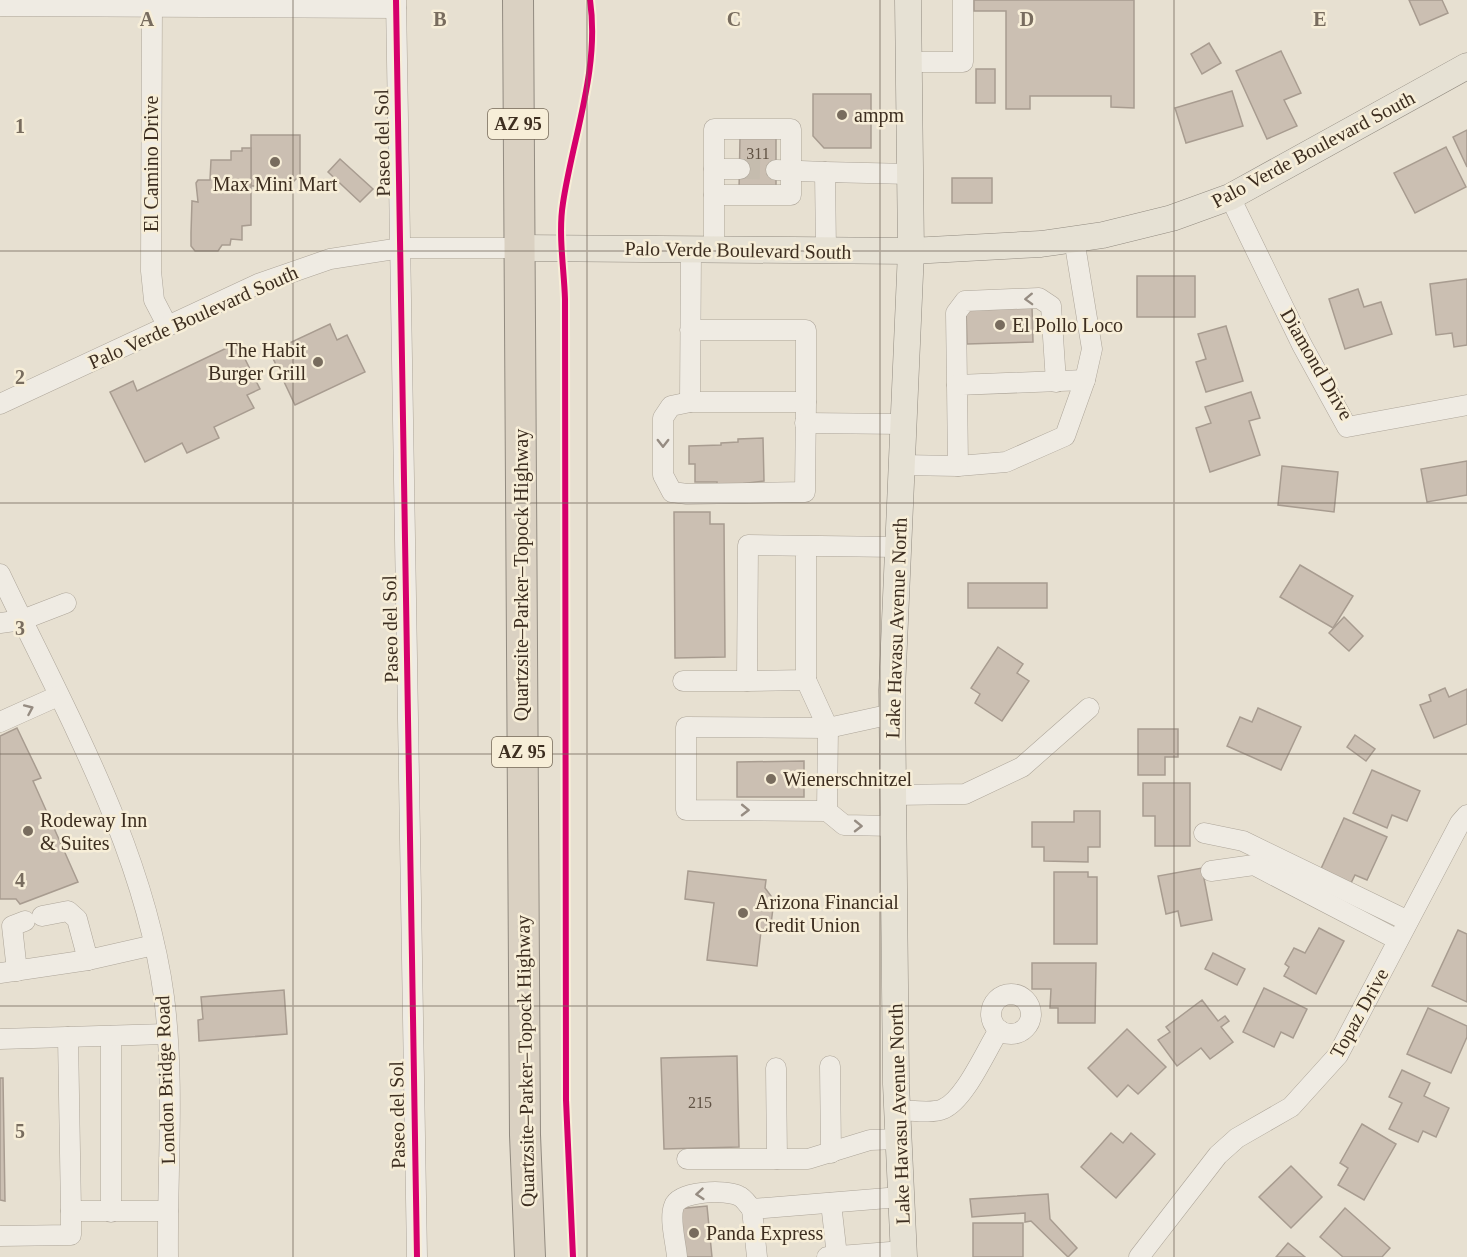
<svg xmlns="http://www.w3.org/2000/svg" width="1467" height="1257" font-family="Georgia,serif">
  <style>
    .building { fill: #cbbfb2; stroke: #a89c90; stroke-width: 1.5 }
    .lines { fill: none; stroke-linecap: round; stroke-linejoin: round }
    .minor-tunnel { stroke: #c5bcae; stroke-width: 20; stroke-dasharray: 20 10; stroke-linecap: butt }
    .minor-casing { stroke: #ada599; stroke-width: 21 }
    .major-casing { stroke: #928b80; stroke-width: 27 }
    .highway-casing { stroke: #928b80; stroke-width: 32 }
    .minor { stroke: #efebe3; stroke-width: 20 }
    .major { stroke: #e6e1d4; stroke-width: 26 }
    .highway { stroke: #dad1c2; stroke-width: 30 }
    .cycleway-casing { stroke: #f7eed8; stroke-width: 10 }
    .cycleway { stroke: #d6006c; stroke-width: 6 }
    .oneway { stroke: #968c82 }
    .grid { fill: none; stroke: #786c5e; stroke-width: 1.5; stroke-opacity: 0.55 }
    .poi-dot { fill: #786c5e; stroke: #f7eed8; stroke-width: 2 }
    .labels { text-anchor: middle; dominant-baseline: central; stroke-width: 5; stroke-linejoin: round; paint-order: stroke }
    .number-label { font-size: 16px; fill: #605244 }
    .shield { fill: #f7eed8; stroke: #756857; stroke-width: 1.5 }
    .shield-label { font-size: 18px; font-weight: bold; fill: #3d2e20 }
    .poi-label { font-size: 20px; fill: #3d2e20; stroke: #f7eed8; text-anchor: start }
    .street-label { font-size: 20px; fill: #3d2e20; stroke: #f7eed8 }
    .grid-label { font-size: 20px; text-anchor: middle; font-weight: bold; fill: #786c5e; stroke: #f7eed8; stroke-width: 5; stroke-linejoin: round; paint-order: stroke }
  </style>
  <rect width="100%" height="100%" fill="#e7e0d1"/>
  <!-- building -->
  <g class="building">
    <polygon points="974,0 1134,0 1134,108 1111,107 1111,96 1030,96 1030,109 1006,109 1006,11 974,11"/>
    <polygon points="1409,0 1442,0 1448,13 1420,25"/>
    <polygon points="1209,43 1221,63 1202,74 1191,54"/>
    <polygon points="1281,51 1301,93 1284,100 1297,126 1267,139 1236,71"/>
    <rect x="976" y="69" width="19" height="34"/>
    <polygon points="1232,91 1243,126 1186,143 1175,108"/>
    <polygon points="813,94 871,94 871,148 824,148 813,136"/>
    <polygon points="1467,130 1467,167 1453,137"/>
    <polygon points="251,135 300,135 300,175 289,186 251,186"/>
    <polygon points="740,137 776,137 776,192 739,192"/>
    <polygon points="1446,147 1466,187 1415,213 1394,173"/>
    <polygon points="242,148 251,148 251,225 242,226 242,240 231,239 230,245 222,245 218,251 195,251 191,246 191,233 192,201 198,202 196,183 198,180 210,180 211,160 231,160 231,151 242,151"/>
    <polygon points="340,159 373,189 360,202 328,172"/>
    <rect x="952" y="178" width="40" height="25"/>
    <rect x="1137" y="276" width="58" height="41"/>
    <polygon points="1467,279 1467,345 1454,347 1452,333 1436,335 1430,284"/>
    <polygon points="1358,289 1364,307 1381,302 1392,334 1345,349 1329,299"/>
    <polygon points="1032,306 1033,342 967,344 966,308"/>
    <polygon points="330,324 337,340 347,335 365,372 295,405 270,352"/>
    <polygon points="1226,326 1243,381 1206,392 1196,362 1206,359 1198,334"/>
    <polygon points="237,343 260,389 247,395 254,408 214,427 219,438 187,453 182,443 145,462 110,392 133,381 137,391"/>
    <polygon points="1251,392 1260,418 1249,421 1260,455 1210,472 1196,428 1211,423 1205,407"/>
    <polygon points="763,438 764,481 717,487 717,482 695,482 695,464 689,464 689,446 721,445 721,443 738,442 738,439"/>
    <polygon points="1467,461 1467,495 1427,502 1421,469"/>
    <polygon points="1282,466 1338,472 1334,512 1278,505"/>
    <polygon points="674,512 710,512 710,524 724,524 725,657 675,658"/>
    <polygon points="1300,565 1353,596 1333,628 1280,597"/>
    <rect x="968" y="583" width="79" height="25"/>
    <polygon points="1344,617 1363,636 1349,651 1329,633"/>
    <polygon points="998,647 1023,664 1017,673 1029,681 1002,721 975,703 980,694 971,688"/>
    <polygon points="1445,688 1449,697 1467,689 1467,724 1434,738 1420,705 1431,701 1429,695"/>
    <polygon points="1258,708 1301,727 1281,770 1227,746 1240,717 1252,722"/>
    <polygon points="17,728 41,778 33,781 78,882 20,904 16,899 0,899 0,736"/>
    <polygon points="1138,729 1178,729 1178,757 1165,757 1165,775 1138,775"/>
    <polygon points="1355,735 1375,749 1366,761 1347,747"/>
    <polygon points="804,761 804,797 737,797 737,762"/>
    <polygon points="1372,770 1420,791 1407,821 1392,815 1387,828 1353,813"/>
    <polygon points="1143,783 1190,783 1190,846 1155,846 1155,816 1143,816"/>
    <polygon points="1074,811 1100,811 1100,847 1088,847 1088,862 1044,861 1044,847 1032,847 1032,822 1074,822"/>
    <polygon points="1344,818 1387,837 1367,880 1355,875 1350,885 1320,871"/>
    <polygon points="1202,868 1212,920 1181,926 1178,911 1166,914 1158,876"/>
    <polygon points="688,871 766,880 765,888 774,900 771,924 761,931 757,966 707,960 714,903 685,899"/>
    <polygon points="1054,872 1088,872 1088,877 1097,877 1097,944 1054,944"/>
    <polygon points="1319,928 1344,941 1316,994 1284,976 1289,967 1285,964 1294,948 1305,953"/>
    <polygon points="1458,930 1467,934 1467,1002 1432,986"/>
    <polygon points="1213,953 1245,969 1237,985 1205,969"/>
    <polygon points="1032,963 1096,963 1095,1023 1058,1023 1058,1008 1050,1008 1051,989 1032,989"/>
    <polygon points="1264,988 1307,1009 1293,1038 1281,1032 1274,1047 1243,1032"/>
    <polygon points="284,990 287,1034 199,1041 198,1020 203,1019 201,997"/>
    <polygon points="1202,1000 1218,1021 1225,1016 1229,1021 1221,1027 1233,1042 1210,1059 1201,1048 1177,1066 1158,1040 1170,1032 1166,1027"/>
    <polygon points="1428,1008 1467,1026 1467,1037 1451,1073 1407,1054"/>
    <polygon points="1127,1029 1166,1067 1138,1094 1128,1085 1117,1097 1088,1068"/>
    <polygon points="737,1056 739,1147 664,1149 661,1058"/>
    <polygon points="1402,1070 1430,1083 1424,1096 1449,1108 1436,1137 1423,1131 1418,1142 1389,1129 1402,1103 1389,1097"/>
    <polygon points="0,1078 3,1078 5,1201 0,1200"/>
    <polygon points="1362,1124 1396,1144 1364,1200 1338,1185 1348,1168 1340,1163"/>
    <polygon points="1111,1133 1123,1143 1131,1133 1155,1154 1116,1198 1081,1167"/>
    <polygon points="1291,1166 1322,1197 1291,1228 1259,1197"/>
    <polygon points="1048,1194 1050,1219 1077,1248 1068,1257 1031,1221 1025,1222 1025,1213 972,1217 970,1199"/>
    <polygon points="707,1206 712,1257 681,1257 677,1209"/>
    <polygon points="1345,1208 1390,1248 1382,1257 1343,1257 1320,1237"/>
    <rect x="973" y="1223" width="50" height="34"/>
    <polygon points="1288,1243 1305,1257 1276,1257"/>
  </g>
  <g class="lines">
    <!-- minor-tunnel -->
    <polyline class="minor-tunnel" points="740,169 776,170"/>
    <defs>
      <g id="minor">
        <polyline points="152,0 151,271 154,300 167,325"/>
        <polyline points="396,0 417,1257"/>
        <polyline points="0,6 396,8"/>
        <polyline points="909,62 963,62 963,0"/>
        <polyline points="714,169 714,129 791,129 791,195 714,195"/>
        <polyline points="776,170 825,172"/>
        <polyline points="1230,197 1302,345 1347,427 1467,405"/>
        <polyline points="714,250 714,169 740,169"/>
        <polyline points="826,251 825,172 910,174"/>
        <polyline points="690,330 806,330 806,402 690,402 691,249"/>
        <polyline points="957,385 956,313 965,301 1039,298 1051,306 1056,382"/>
        <polyline points="690,402 671,406 663,418 663,475 672,492 687,494 805,492 806,402"/>
        <polyline points="0,404 258,284 330,259 401,248 519,248"/>
        <polyline points="805,423 904,424"/>
        <polyline points="901,465 958,466 1006,462 1065,436 1085,380 1092,349 1074,239"/>
        <polyline points="958,466 957,385 1085,380"/>
        <polyline points="806,546 806,680 747,681 748,545 897,547"/>
        <path d="M0,574C64,709 144,847 164,997C175,1083 167,1171 168,1257"/>
        <polyline points="0,623 22,620 66,603"/>
        <polyline points="806,680 828,728 827,811"/>
        <polyline points="683,681 747,681"/>
        <polyline points="892,714 828,728 686,727 686,810 827,811 844,825 893,826"/>
        <polyline points="0,722 58,696"/>
        <polyline points="893,795 965,794 1022,767 1089,708"/>
        <polyline points="1204,833 1243,841 1408,921"/>
        <polyline points="1211,871 1254,865 1398,940"/>
        <polyline points="42,916 68,911 77,919 88,960"/>
        <polyline points="17,971 12,926 25,921"/>
        <polyline points="0,973 88,960 154,945"/>
        <circle cx="1011" cy="1014" r="20"/>
        <polyline points="111,1036 111,1212"/>
        <polyline points="68,1037 71,1211 168,1211"/>
        <polyline points="0,1039 166,1034"/>
        <polyline points="830,1066 831,1153"/>
        <polyline points="776,1068 777,1159"/>
        <path d="M897,1110C910,1110 932,1114 943,1109C965,1100 986,1050 999,1030"/>
        <polyline points="687,1159 808,1159 870,1140 898,1139"/>
        <polyline points="831,1203 837,1256"/>
        <polyline points="0,1236 71,1235 71,1211"/>
        <path d="M677,1257C676,1243 669,1219 674,1206C679,1191 726,1189 739,1196C744,1198 748,1205 752,1209"/>
        <polyline points="757,1257 752,1209 900,1197"/>
        <polyline points="827,1257 903,1251"/>
        <polyline points="1139,1257 1218,1155 1237,1138 1291,1107 1338,1055 1460,823 1467,815"/>
      </g>
      <g id="major">
        <polyline points="519,248 911,251 1041,244 1103,235 1172,218 1230,197 1467,66"/>
        <polyline points="904,1257 896,1084 892,690 911,251 908,0"/>
      </g>
      <polyline id="highway" points="518,0 525,1135 530,1257"/>
    </defs>
    <!-- minor casing -->
    <use href="#minor" class="minor-casing"/>
    <!-- major casing -->
    <use href="#major" class="major-casing"/>
    <!-- highway casing -->
    <use href="#highway" class="highway-casing"/>
    <!-- minor -->
    <use href="#minor" class="minor"/>
    <!-- major -->
    <use href="#major" class="major"/>
    <!-- highway -->
    <use href="#highway" class="highway"/>
    <defs>
      <g id="cycleway">
        <polyline points="396,0 417,1257"/>
        <path d="M573,1257L566,1100L565,299C564,268 558,234 563,203C573,136 600,69 590,0"/>
      </g>
    </defs>
    <!-- cycleway casing -->
    <use href="#cycleway" class="cycleway-casing"/>
    <!-- cycleway -->
    <use href="#cycleway" class="cycleway"/>
  </g>
  <!-- one-way arrows -->
  <defs><path id="oneway-chevron" d="M-2-3.5L2.5 0L-2 3.5" fill="none" stroke-width="1.6" stroke-linecap="round" stroke-linejoin="round" transform="scale(1.5)"/></defs>
  <g class="oneway">
    <use href="#oneway-chevron" transform="translate(1029 299) rotate(178)"/>
    <use href="#oneway-chevron" transform="translate(663 443) rotate(90)"/>
    <use href="#oneway-chevron" transform="translate(29 709) rotate(-24)"/>
    <use href="#oneway-chevron" transform="translate(745 810) rotate(1)"/>
    <use href="#oneway-chevron" transform="translate(858 826) rotate(1)"/>
    <use href="#oneway-chevron" transform="translate(700 1194) rotate(175)"/>
  </g>
  <!-- grid -->
  <path class="grid" d="M293,0V1257M587,0V1257M880,0V1257M1174,0V1257M0,251H1467M0,503H1467M0,754H1467M0,1006H1467"/>
  <!-- markers -->
  <g class="poi-dot">
    <circle cx="842" cy="115" r="6"/>
    <circle cx="275" cy="162" r="6"/>
    <circle cx="1000" cy="325" r="6"/>
    <circle cx="318" cy="362" r="6"/>
    <circle cx="771" cy="779" r="6"/>
    <circle cx="28" cy="831" r="6"/>
    <circle cx="743" cy="913" r="6"/>
    <circle cx="694" cy="1233" r="6"/>
  </g>
  <g class="labels">
    <!-- number labels -->
    <g class="number-label">
      <text x="758" y="153">311</text>
      <text x="700" y="1102">215</text>
    </g>
    <!-- shield labels -->
    <g class="shield">
      <rect x="488" y="109" width="60" height="30" rx="4.5"/>
      <rect x="492" y="737" width="60" height="30" rx="4.5"/>
    </g>
    <g class="shield-label">
      <text x="518" y="124">AZ 95</text>
      <text x="522" y="752">AZ 95</text>
    </g>
    <!-- poi labels -->
    <g class="poi-label">
      <text x="854" y="115">ampm</text>
      <text x="275" y="184" text-anchor="middle">Max Mini Mart</text>
      <text x="1012" y="325">El Pollo Loco</text>
      <text x="306" y="350" text-anchor="end">The Habit<tspan x="306" dy="23">Burger Grill</tspan></text>
      <text x="783" y="779">Wienerschnitzel</text>
      <text x="40" y="820">Rodeway Inn<tspan x="40" dy="23">&amp; Suites</tspan></text>
      <text x="755" y="902">Arizona Financial<tspan x="755" dy="23">Credit Union</tspan></text>
      <text x="706" y="1233">Panda Express</text>
    </g>
    <!-- street labels -->
    <g class="street-label">
      <text transform="translate(382 143) rotate(-91)">Paseo del Sol</text>
      <text transform="translate(1313 149) rotate(-28)">Palo Verde Boulevard South</text>
      <text transform="translate(151 164) rotate(-90)">El Camino Drive</text>
      <text transform="translate(738 250) rotate(1)">Palo Verde Boulevard South</text>
      <text transform="translate(193 317) rotate(-24)">Palo Verde Boulevard South</text>
      <text transform="translate(1317 364) rotate(60)">Diamond Drive</text>
      <text transform="translate(521 575) rotate(-90)">Quartzsite–Parker–Topock Highway</text>
      <text transform="translate(896 628) rotate(-88)">Lake Havasu Avenue North</text>
      <text transform="translate(390 629) rotate(-91)">Paseo del Sol</text>
      <text transform="translate(1359 1013) rotate(-61)">Topaz Drive</text>
      <text transform="translate(525 1061) rotate(-91)">Quartzsite–Parker–Topock Highway</text>
      <text transform="translate(165 1080) rotate(-92)">London Bridge Road</text>
      <text transform="translate(899 1114) rotate(-92)">Lake Havasu Avenue North</text>
      <text transform="translate(397 1115) rotate(-91)">Paseo del Sol</text>
    </g>
  </g>
  <g class="grid-label">
    <text x="147" y="26">A</text>
    <text x="440" y="26">B</text>
    <text x="734" y="26">C</text>
    <text x="1027" y="26">D</text>
    <text x="1320" y="26">E</text>
    <text x="20" y="133">1</text>
    <text x="20" y="384">2</text>
    <text x="20" y="635">3</text>
    <text x="20" y="887">4</text>
    <text x="20" y="1138">5</text>
  </g>
</svg>
